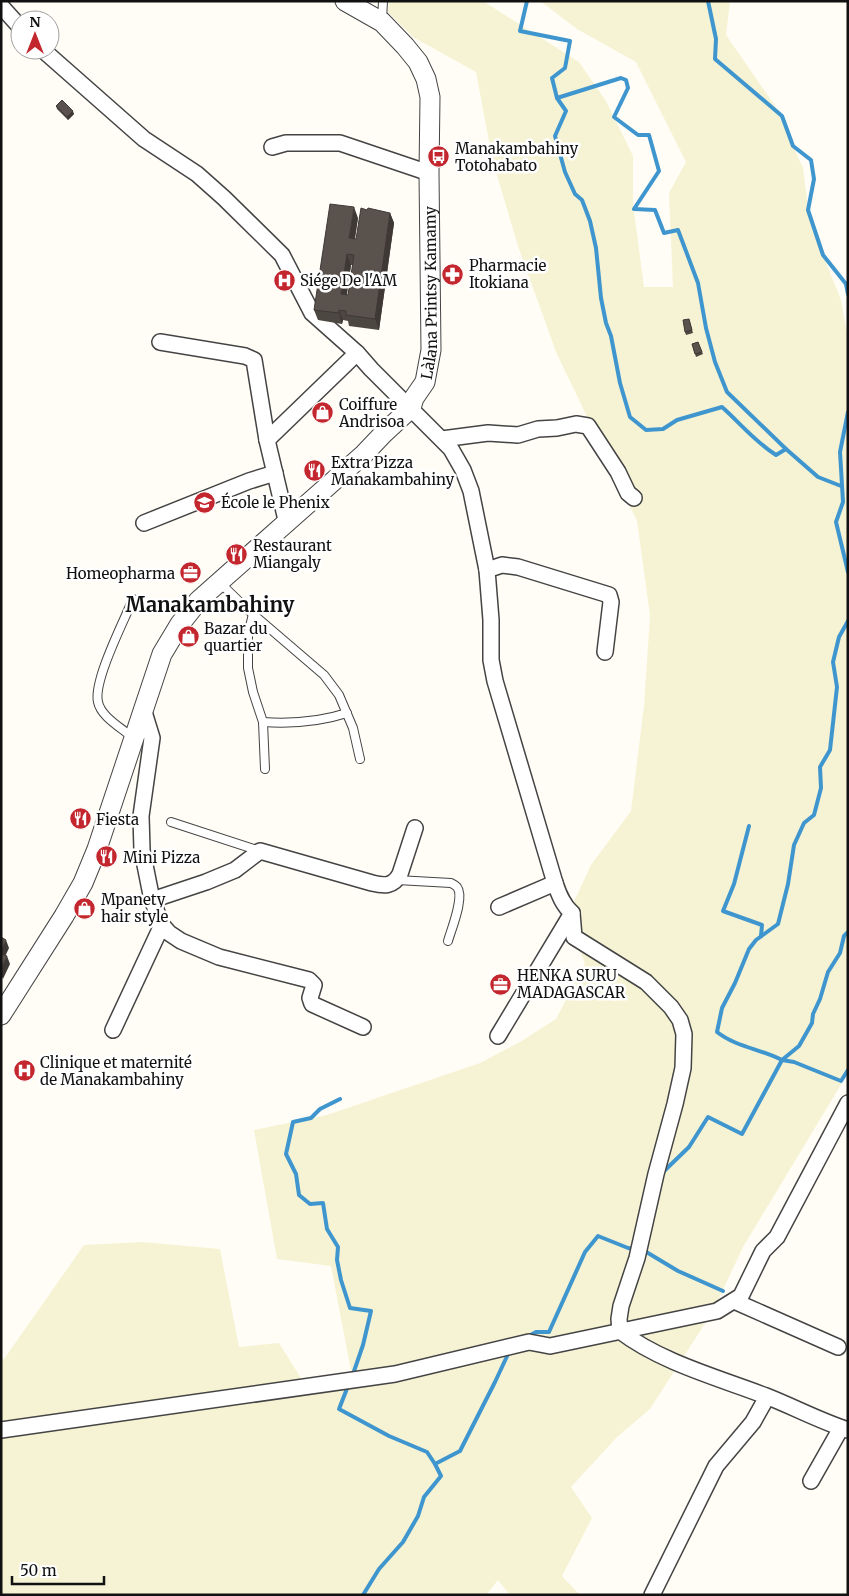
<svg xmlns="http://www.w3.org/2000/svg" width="849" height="1596" font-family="Merriweather,serif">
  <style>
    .farmland { fill: #f6f3d4 }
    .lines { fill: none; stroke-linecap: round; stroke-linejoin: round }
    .stream { stroke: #3f96cf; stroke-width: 4 }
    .service-casing { stroke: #444; stroke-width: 10 }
    .minor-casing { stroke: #444; stroke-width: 18 }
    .tertiary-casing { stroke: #444; stroke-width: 21 }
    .service { stroke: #fff; stroke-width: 8 }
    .minor { stroke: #fff; stroke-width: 15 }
    .tertiary { stroke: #fff; stroke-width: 19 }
    .wall { fill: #4d4742; fill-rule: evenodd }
    .shaded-wall { fill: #3f3936 }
    .building { fill: #5a524d; stroke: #3f3936; fill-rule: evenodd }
    .labels { text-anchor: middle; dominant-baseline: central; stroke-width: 5; stroke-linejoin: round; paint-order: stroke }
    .poi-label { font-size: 15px; fill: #111; stroke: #fff; text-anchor: start }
    .street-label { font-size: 15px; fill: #111; stroke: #fff }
    .district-label { font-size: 20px; font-weight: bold; fill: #111; stroke: #fff }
  </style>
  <rect width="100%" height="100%" fill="#fffdf5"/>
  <!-- farmland -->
  <polygon class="farmland" points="389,1 483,1 579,62 606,101 633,156 633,204 644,287 673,287 669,193 686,162 636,62 577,29 540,1 730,1 726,35 782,116 793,146 803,168 810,223 841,300 848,339 848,1073 743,1247 713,1311 650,1409 617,1437 571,1487 592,1518 562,1576 580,1595 510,1595 498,1580 486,1595 1,1595 1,1359 4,1359 84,1245 142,1242 220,1249 239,1347 279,1343 306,1386 352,1376 331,1266 277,1259 254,1130 327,1115 480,1063 520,1042 556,1019 585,963 566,919 591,865 631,811 644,706 650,615 637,521 556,352 518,246 493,162 476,72 413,37 388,12"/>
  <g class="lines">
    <!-- stream -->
    <g class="stream">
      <path d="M527,1L520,31L570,41L565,68L552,78L557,98L566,111L555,136L565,172L575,194L582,200L590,221L596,248L601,298L606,323L611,336L620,383L630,417L646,430L663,429L677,420L722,407C741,424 754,441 776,455L786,449L818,477L841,486"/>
      <polyline points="708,1 716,39 715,59 782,116 793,146 811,160 814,179 808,210 823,255 846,284 848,294"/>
      <polyline points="557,98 621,78 626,80 628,88 614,117 638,135 649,135 659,171 634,209 655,210 664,233 678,230 698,283 706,328 715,362 727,392 786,449"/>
      <polyline points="848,412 840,452 843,502 836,522 848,572"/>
      <polyline points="749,826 734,884 723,911 762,925 761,936"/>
      <polyline points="782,1060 799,1046 812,1023 813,1014 820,999 828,972 840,953 844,936 848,932"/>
      <polyline points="782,1060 794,1062 841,1081 848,1070"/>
      <polyline points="340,1099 320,1109 311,1118 293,1122 286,1154 296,1174 299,1195 310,1204 323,1203 327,1229 338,1247 337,1260 341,1280 350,1308 371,1311 363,1345 352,1377"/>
      <path d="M661,1174L689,1147L708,1117L742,1134L782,1060C761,1049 736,1047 717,1032L722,1008L735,983L749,949L756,940L778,924L788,884L794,845L804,823L814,815L821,788L820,767L830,750L837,687L833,662L839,637L848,621"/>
      <polyline points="643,1250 678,1271 723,1291"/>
      <polyline points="527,1337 536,1332 549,1332 585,1252 598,1236 628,1248 634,1249"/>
      <polyline points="348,1386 339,1409 389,1436 427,1452 435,1464"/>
      <polyline points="363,1595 379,1569 403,1542 418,1516 424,1497 441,1476 435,1464 460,1451 495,1382 509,1352"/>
    </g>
    <defs>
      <g id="service">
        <polyline points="382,20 383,1"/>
        <polyline points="219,582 247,609 324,675 339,695 353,728 360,759"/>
        <path d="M133,599C124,621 93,681 98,702C101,717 122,728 133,738"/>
        <polyline points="253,614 248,635 248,668 253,692 263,722 265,769"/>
        <path d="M263,722C292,724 319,722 347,713"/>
        <polyline points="171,822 260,851"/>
        <path d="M397,880L451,883C453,884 456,886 457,887C465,897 451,930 448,941"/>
      </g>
      <g id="minor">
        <polyline points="1,6 20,27"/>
        <polyline points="43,50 144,139 197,174 224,198 282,255 312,313 357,353 371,369 451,449 463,470 471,491 487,570"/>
        <polyline points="272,147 286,143 340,143 429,173"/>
        <polyline points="160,342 245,356 254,360 267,440 357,353"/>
        <polyline points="442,439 488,433 518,435 538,429 557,428 576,424 588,426 618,472 628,493 634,498"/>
        <polyline points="267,440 287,524"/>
        <polyline points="144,523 249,481 275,473"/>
        <polyline points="144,712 152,738 141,816 142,850 152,900 162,925 169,933 181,941 219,957 309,980 314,985 310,998 312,1004 363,1027"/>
        <polyline points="555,883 495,681 491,660 491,620 487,570 502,565 518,567 609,595 611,602 605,652"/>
        <path d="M152,900L206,882L235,870L260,851L372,883C384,886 393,887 400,874L415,828"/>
        <path d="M499,907L555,883C559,895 563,905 572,913L574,937L646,982L671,1007L680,1020L684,1034L683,1068L675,1104L656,1174L637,1258L621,1306L619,1319L620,1331C660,1362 719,1378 766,1396C794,1407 820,1421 848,1430"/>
        <polyline points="113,1030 162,925"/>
        <polyline points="498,1036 572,913"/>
        <polyline points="734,1301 838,1347"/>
        <polyline points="1,1430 395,1374 529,1342 550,1346 717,1311 741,1296 763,1251 777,1237 848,1103"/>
        <polyline points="811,1481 841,1428"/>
        <polyline points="652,1595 716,1466 753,1422 767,1397"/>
      </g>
      <g id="tertiary">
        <path id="s1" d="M1,1015L64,916L83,883L97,849L162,654L180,624L199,600L364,454L384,433L411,408L414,398L425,382L431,350L429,173L430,97L426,79L418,62L405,46L382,22L345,1"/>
      </g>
    </defs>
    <!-- service casing -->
    <use href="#service" class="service-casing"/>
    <!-- minor casing -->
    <use href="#minor" class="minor-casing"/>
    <!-- tertiary casing -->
    <use href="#tertiary" class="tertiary-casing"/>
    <!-- service -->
    <use href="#service" class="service"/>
    <!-- minor -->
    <use href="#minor" class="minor"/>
    <!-- tertiary -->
    <use href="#tertiary" class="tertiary"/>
  </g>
  <!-- wall -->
  <g class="wall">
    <polygon points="56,106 74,114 68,120 57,109"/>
    <path d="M390,213L394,223L379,330L349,326L348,321L343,320L342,324L318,320L314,310L358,218L355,239H356ZM351,265H353L348,295H347Z"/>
    <polygon points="689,319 693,333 686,335 685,332"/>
    <polygon points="698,342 703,354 696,357 692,344"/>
  </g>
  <!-- shaded-wall -->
  <g class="shaded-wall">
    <polygon points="73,111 74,114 68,120 67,117"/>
    <polygon points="354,207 358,218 353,248 349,238"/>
    <polygon points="390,213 394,223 379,330 375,319"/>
    <polygon points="347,254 351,265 345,304 341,294"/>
    <polygon points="339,310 343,320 342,324 339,313"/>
    <polygon points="6,940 9,948 3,961 1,957 1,950"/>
    <polygon points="7,956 10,964 3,979 1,975 1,968"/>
  </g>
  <!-- building -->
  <g class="building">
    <polygon points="62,100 73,111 67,117 56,106"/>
    <path d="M330,204L354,207L349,238L356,239L361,208L367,210L368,208L390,213L375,319L346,315V311L339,310V313L314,310ZM347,254L354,255L348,295L341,294Z"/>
    <polygon points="689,319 692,330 685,332 683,320"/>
    <polygon points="698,342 702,352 695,354 692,344"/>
    <polygon points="1,937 6,940 1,950"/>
    <polygon points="1,954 7,956 1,968"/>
  </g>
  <!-- icons -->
  <defs>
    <symbol id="bus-disc" viewBox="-11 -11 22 22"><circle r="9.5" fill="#c4262e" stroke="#fff"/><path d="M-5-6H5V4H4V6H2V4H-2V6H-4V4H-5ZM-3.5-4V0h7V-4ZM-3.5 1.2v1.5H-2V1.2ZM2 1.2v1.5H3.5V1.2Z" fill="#fff"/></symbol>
    <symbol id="pharmacy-disc" viewBox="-11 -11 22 22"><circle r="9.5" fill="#c4262e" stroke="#fff"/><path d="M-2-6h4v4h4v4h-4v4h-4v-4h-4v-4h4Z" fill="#fff"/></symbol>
    <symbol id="hospital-disc" viewBox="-11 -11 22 22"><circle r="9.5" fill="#c4262e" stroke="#fff"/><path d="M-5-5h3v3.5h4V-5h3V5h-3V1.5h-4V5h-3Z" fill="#fff"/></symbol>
    <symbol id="shop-disc" viewBox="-11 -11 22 22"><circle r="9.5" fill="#c4262e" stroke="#fff"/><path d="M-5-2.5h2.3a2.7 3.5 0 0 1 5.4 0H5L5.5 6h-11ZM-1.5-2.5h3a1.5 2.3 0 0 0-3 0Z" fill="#fff"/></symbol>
    <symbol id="restaurant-disc" viewBox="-11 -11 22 22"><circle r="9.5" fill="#c4262e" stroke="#fff"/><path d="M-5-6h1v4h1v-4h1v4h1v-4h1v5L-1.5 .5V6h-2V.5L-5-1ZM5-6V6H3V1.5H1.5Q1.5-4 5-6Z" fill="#fff"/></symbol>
    <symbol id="school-disc" viewBox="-11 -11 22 22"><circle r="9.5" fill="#c4262e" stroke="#fff"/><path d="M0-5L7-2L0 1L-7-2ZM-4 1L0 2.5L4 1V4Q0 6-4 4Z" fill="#fff"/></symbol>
    <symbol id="office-disc" viewBox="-11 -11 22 22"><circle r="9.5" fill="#c4262e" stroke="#fff"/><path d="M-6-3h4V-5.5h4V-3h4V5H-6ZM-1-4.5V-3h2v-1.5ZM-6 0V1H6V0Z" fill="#fff"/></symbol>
  </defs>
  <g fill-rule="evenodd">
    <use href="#bus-disc" x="426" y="144" width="25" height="25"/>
    <use href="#pharmacy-disc" x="440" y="262" width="25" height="25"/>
    <use href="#hospital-disc" x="272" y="268" width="25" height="25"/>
    <use href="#shop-disc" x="310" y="400" width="25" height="25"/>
    <use href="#restaurant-disc" x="302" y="458" width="25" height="25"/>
    <use href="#school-disc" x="192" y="490" width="25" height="25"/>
    <use href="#restaurant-disc" x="224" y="542" width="25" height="25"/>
    <use href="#office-disc" x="178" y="560" width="25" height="25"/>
    <use href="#shop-disc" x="176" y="624" width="25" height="25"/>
    <use href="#restaurant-disc" x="68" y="806" width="25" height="25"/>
    <use href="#restaurant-disc" x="94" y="844" width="25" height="25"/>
    <use href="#shop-disc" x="72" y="896" width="25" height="25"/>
    <use href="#office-disc" x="488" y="972" width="25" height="25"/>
    <use href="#hospital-disc" x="12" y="1058" width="25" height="25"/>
  </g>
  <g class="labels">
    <!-- poi labels -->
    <g class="poi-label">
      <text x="455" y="148">Manakambahiny<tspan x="455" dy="17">Totohabato</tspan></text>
      <text x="469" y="265">Pharmacie<tspan x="469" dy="17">Itokiana</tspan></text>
      <text x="300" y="280">Siége De l'AM</text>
      <text x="339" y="404">Coiffure<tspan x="339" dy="17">Andrisoa</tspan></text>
      <text x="331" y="462">Extra Pizza<tspan x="331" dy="17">Manakambahiny</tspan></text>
      <text x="221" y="502">École le Phenix</text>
      <text x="253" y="545">Restaurant<tspan x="253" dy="17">Miangaly</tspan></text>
      <text x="175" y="573" text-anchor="end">Homeopharma</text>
      <text x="204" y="628">Bazar du<tspan x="204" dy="17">quartier</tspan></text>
      <text x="96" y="819">Fiesta</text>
      <text x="123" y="857">Mini Pizza</text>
      <text x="101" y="899">Mpanety<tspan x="101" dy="17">hair style</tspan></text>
      <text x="517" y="975">HENKA SURU<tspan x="517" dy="17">MADAGASCAR</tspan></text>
      <text x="40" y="1062">Clinique et maternité<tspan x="40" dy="17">de Manakambahiny</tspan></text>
    </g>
    <!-- street labels -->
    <g class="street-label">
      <text stroke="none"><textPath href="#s1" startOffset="869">Làlana Printsy Kamamy</textPath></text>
    </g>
    <!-- district labels -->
    <g class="district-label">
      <text x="210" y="604">Manakambahiny</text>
    </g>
  </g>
  <!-- border -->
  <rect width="849" height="1596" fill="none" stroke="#111111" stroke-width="5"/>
  <!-- north arrow -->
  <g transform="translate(35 35)"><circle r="24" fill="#ffffff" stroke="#a0a0a0"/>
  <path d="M0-4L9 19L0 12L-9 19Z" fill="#c4262e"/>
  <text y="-8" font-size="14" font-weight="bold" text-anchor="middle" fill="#111111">N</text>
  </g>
  <!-- scale -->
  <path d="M12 1576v8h92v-8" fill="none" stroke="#111111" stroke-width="2.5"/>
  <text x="20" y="1576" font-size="15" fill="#111111" stroke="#ffffff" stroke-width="4" paint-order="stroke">50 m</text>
</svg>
